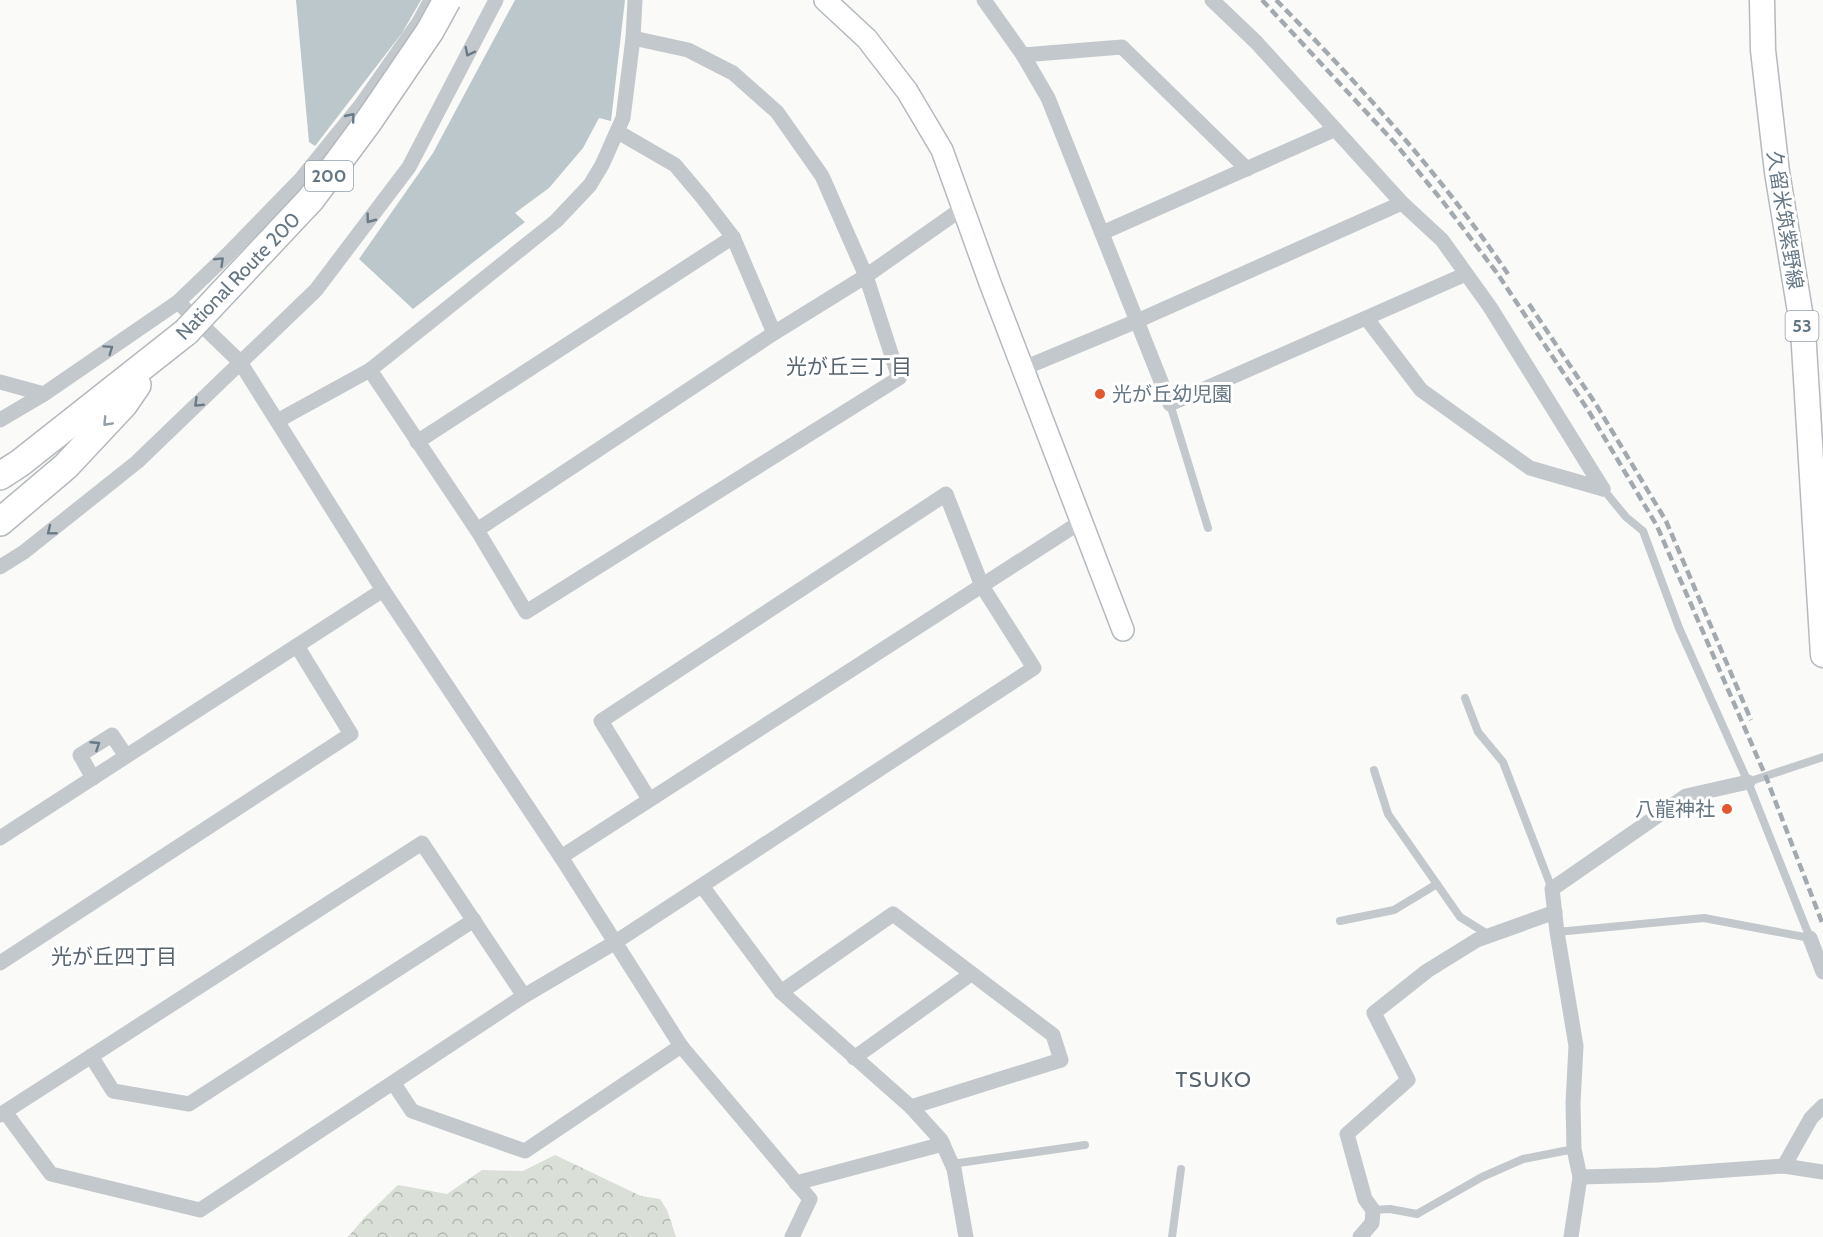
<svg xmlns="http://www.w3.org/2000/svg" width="1823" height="1237" font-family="Cabin,'Noto Sans JP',sans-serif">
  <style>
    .forest { fill: url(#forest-crowns) }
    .water { fill: #bbc7cb }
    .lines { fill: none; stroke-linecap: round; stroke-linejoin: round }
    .secondary-casing { stroke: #b3babf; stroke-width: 24 }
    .primary-casing { stroke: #b5babe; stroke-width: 27 }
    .highway-casing { stroke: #b4b9bd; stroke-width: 30 }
    .lane { stroke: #c3c8cc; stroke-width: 8 }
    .street { stroke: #c3c8cc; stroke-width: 15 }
    .secondary { stroke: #fff; stroke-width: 21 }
    .primary { stroke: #fff; stroke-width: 24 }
    .highway { stroke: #fff; stroke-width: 27 }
    .rail { stroke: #a2aab0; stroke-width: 4.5; stroke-dasharray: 9 4.5; stroke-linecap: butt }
    .highway-bridge-casing { stroke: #b4b9bd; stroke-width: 30; stroke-linecap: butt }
    .highway-bridge { stroke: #fff; stroke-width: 27 }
    .oneway { stroke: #6a7a87 }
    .oneway2 { stroke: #939fa8 }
    .poi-dot { fill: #e4572e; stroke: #fff; stroke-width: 2 }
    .labels { text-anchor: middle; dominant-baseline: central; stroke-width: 6; stroke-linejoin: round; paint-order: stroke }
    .shield { fill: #fff; stroke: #939fa8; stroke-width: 1.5 }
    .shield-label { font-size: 18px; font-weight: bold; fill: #657683 }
    .street-label { font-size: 20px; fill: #657683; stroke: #fff }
    .poi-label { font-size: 20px; fill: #657683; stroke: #fff; text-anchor: start }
    .neighbourhood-label { font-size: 21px; fill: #57646e; stroke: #fff }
    .quarter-label { font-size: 22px; letter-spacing: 1.5px; fill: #57646e; stroke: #fff }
  </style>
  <defs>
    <pattern id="forest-crowns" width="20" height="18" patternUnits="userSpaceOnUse" patternTransform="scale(1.5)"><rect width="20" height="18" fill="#dadfd7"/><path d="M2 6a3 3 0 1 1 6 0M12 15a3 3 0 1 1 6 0" fill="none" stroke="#b4b9b4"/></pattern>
  </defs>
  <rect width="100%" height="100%" fill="#fafaf8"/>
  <!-- forest -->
  <polygon class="forest" points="555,1155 641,1196 660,1199 667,1210 676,1237 348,1237 364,1218 398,1185 447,1194 482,1170 523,1171"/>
  <!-- water -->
  <g class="water">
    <polygon points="296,0 421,0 402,33 315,146 309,142"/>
    <polygon points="515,0 625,0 611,121 599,118 583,148 549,188 515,213 525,222 413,309 359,259 433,153"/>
  </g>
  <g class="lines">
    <defs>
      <polyline id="secondary" points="825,0 867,39 907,91 942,150 990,283 1123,630"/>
      <polyline id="primary" points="1762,0 1763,50 1777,172 1803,330 1823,655"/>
      <g id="highway">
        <polyline points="0,476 20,463 186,332"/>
        <polyline points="0,522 66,466 124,404 137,385"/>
      </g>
    </defs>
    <!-- secondary casing -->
    <use href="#secondary" class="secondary-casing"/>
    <!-- primary casing -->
    <use href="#primary" class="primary-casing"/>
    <!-- highway casing -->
    <use href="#highway" class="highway-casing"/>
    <!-- lane -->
    <g class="lane">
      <polyline points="1170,404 1208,528"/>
      <polyline points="1603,489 1626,517 1643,531 1679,628 1748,782 1810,938"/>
      <polyline points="1465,698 1478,732 1503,762 1552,889"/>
      <polyline points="1374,770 1388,814 1446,897 1460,917 1489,935"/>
      <polyline points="1748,782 1823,757"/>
      <polyline points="1340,921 1394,910 1437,884"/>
      <polyline points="1557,932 1704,918 1810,938"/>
      <polyline points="952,1164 1085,1145"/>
      <polyline points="1373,1210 1390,1209 1417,1214 1482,1177 1523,1159 1574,1149"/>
      <polyline points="1172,1237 1181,1169"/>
    </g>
    <!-- street -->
    <g class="street">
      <polyline points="984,0 1023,55 1048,98 1170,404 1466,274"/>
      <polyline points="1212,0 1256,42 1402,203 1442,240 1490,307 1603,489"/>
      <polyline points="1023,55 1122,47 1247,169"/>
      <polyline points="618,132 675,165 702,197 733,237 774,333"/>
      <polyline points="1102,233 1334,130"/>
      <polyline points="178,302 240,362 383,590 561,857 681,1046 810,1199 792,1237"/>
      <polyline points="1367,319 1421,390 1530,468 1603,489"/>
      <polyline points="1024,368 1137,321 1402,203"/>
      <polyline points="370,370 477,530 526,612 899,378 866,276 822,176 777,112 733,73 688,50 633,38"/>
      <polyline points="0,382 44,394"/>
      <polyline points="0,420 44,394 178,302 227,255 301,179 361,105 419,22 431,0"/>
      <polyline points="279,420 370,370 556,221 590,185 602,165 623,118 633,38 635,0"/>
      <polyline points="417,442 733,237"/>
      <polyline points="477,530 774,333 866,276 963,208"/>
      <polyline points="0,567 24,552 137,462 316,290 409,167 496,0"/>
      <polyline points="93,778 80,755 112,735 126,756"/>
      <polyline points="0,838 383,590"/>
      <polyline points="561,857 1082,521"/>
      <polyline points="702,886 781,992 911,1107 941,1140 954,1169 966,1237"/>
      <polyline points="1810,938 1823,972"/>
      <polyline points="0,963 351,734 297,646"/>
      <polyline points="781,992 893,914 1053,1035 1061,1060 911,1107"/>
      <polyline points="91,1056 113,1091 189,1104 474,920"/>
      <polyline points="854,1058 971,974"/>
      <polyline points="394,1084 412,1111 525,1151 681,1046"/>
      <polyline points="5,1112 51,1174 200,1210 524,996 614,943 1034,668 982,586 946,494 601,721 649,799"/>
      <polyline points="0,1115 422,843 524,996"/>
      <polyline points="1784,1166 1811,1118 1823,1106"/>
      <polyline points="1580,1177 1658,1175 1784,1166 1823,1172"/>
      <polyline points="796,1183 943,1144"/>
      <polyline points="1360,1237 1372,1223 1373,1210 1365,1199 1347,1134 1408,1080 1374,1013 1427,971 1477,940 1555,912"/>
      <polyline points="1571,1237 1580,1177 1574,1149 1573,1103 1576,1046 1557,932 1552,889 1686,796 1748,782"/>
    </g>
    <!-- secondary -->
    <use href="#secondary" class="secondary"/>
    <!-- primary -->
    <use href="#primary" class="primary"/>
    <!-- highway -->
    <use href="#highway" class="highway"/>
    <!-- rail -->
    <g class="rail">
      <polyline points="1262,0 1394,142 1444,203 1497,273 1588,410 1657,526 1766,777 1823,925"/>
      <path d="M1276,0C1360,85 1441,175 1508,274"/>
      <polyline points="1529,304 1597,406 1666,521 1751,720"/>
    </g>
    <defs>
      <polyline id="highway-bridge" points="186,332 311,199 368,122 430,31 447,0"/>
    </defs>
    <!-- highway-bridge casing -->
    <use href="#highway-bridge" class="highway-bridge-casing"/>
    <!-- highway-bridge -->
    <use href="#highway-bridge" class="highway-bridge"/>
  </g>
  <!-- one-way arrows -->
  <defs><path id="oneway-chevron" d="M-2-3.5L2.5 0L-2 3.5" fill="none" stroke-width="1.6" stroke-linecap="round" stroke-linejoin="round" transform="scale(1.5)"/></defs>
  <g class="oneway">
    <use href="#oneway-chevron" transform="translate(469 52) rotate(117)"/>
    <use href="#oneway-chevron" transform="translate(351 117) rotate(-51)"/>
    <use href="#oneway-chevron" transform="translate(370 219) rotate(127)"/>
    <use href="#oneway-chevron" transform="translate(220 261) rotate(-44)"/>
    <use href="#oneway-chevron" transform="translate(109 349) rotate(-35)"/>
    <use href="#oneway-chevron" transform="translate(198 403) rotate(136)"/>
    <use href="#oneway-chevron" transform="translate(51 531) rotate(141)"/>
    <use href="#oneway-chevron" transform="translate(96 745) rotate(-33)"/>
  </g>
  <use class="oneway2" href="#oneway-chevron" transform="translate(107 422) rotate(133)"/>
  <!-- markers -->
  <g class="poi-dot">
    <circle cx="1100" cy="394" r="6"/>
    <circle cx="1727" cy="809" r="6"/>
  </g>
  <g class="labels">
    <!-- shield labels -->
    <g class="shield">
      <rect x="305" y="161" width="48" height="30" rx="4.5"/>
      <rect x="1785.5" y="311" width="33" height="30" rx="4.5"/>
    </g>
    <g class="shield-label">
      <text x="329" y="176">200</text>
      <text x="1802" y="326">53</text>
    </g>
    <!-- street labels -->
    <g class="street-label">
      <text transform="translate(1785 220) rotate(81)">久留米筑紫野線</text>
      <text transform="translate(238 276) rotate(-46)">National Route 200</text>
    </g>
    <!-- poi labels -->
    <g class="poi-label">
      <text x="1112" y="394">光が丘幼児園</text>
      <text x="1715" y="809" text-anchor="end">八龍神社</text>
    </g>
    <!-- neighbourhood labels -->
    <g class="neighbourhood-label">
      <text x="849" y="366">光が丘三丁目</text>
      <text x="114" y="956">光が丘四丁目</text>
    </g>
    <!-- quarter labels -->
    <g class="quarter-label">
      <text x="1214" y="1079">TSUKO</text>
    </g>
  </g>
</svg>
